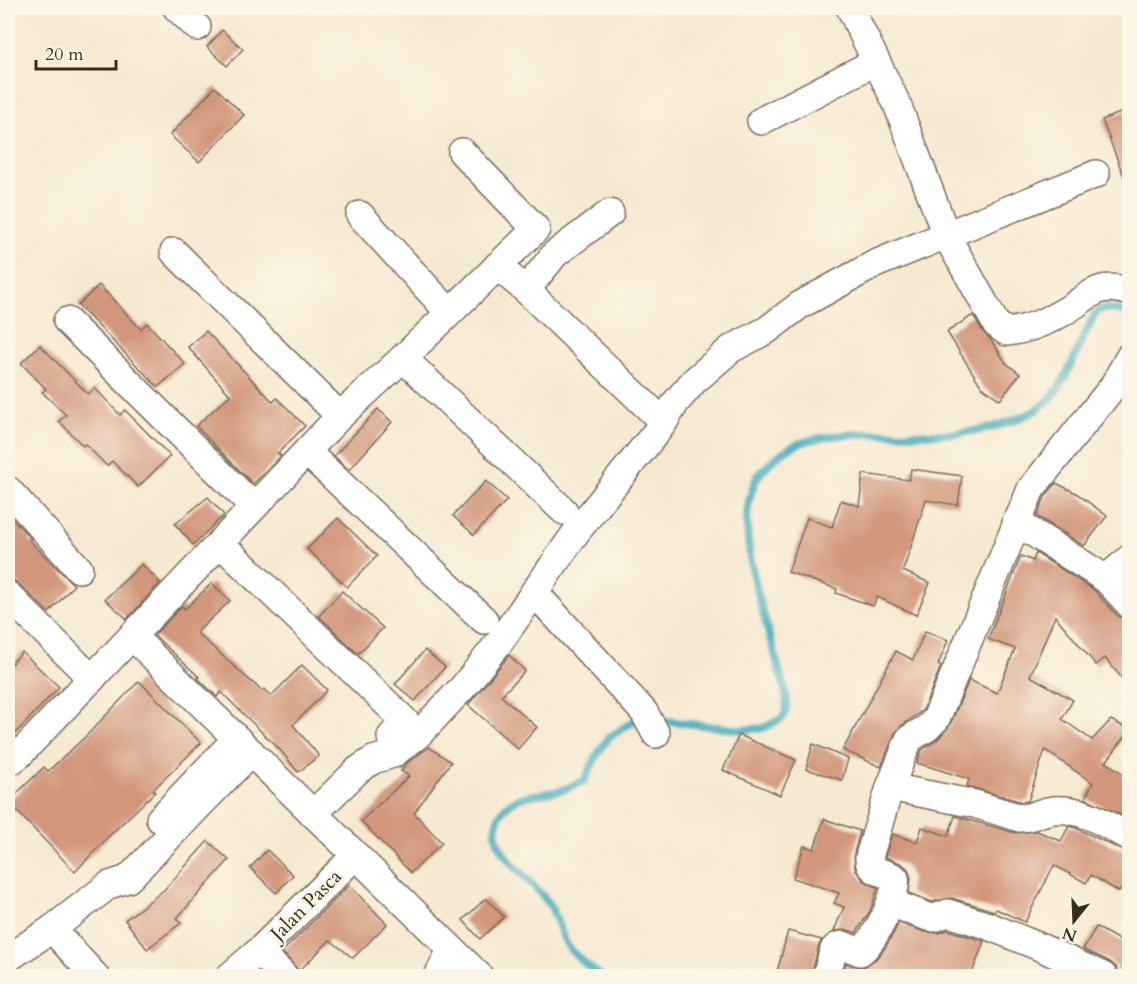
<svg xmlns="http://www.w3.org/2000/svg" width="1137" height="984" font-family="Cardo,serif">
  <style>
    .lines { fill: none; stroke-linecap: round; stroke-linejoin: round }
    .stream { stroke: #3ca9bb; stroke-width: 8 }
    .building { fill: #d1967c }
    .street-casing { stroke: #7c6d5d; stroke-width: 30 }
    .street { stroke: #fff; stroke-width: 27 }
    .labels { text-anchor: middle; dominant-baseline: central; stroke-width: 5; stroke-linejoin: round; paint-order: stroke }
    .street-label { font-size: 20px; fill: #3b2a1e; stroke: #fcf5e5 }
  </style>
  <rect width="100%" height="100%" fill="#fcf5e5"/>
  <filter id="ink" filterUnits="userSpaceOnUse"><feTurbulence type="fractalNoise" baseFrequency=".0167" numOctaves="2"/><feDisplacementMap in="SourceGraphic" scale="12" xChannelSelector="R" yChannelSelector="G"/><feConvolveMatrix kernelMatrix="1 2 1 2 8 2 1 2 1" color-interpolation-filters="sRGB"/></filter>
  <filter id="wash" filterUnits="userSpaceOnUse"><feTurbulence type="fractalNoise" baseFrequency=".008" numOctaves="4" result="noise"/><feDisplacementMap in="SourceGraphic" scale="24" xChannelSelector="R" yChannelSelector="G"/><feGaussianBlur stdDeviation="1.35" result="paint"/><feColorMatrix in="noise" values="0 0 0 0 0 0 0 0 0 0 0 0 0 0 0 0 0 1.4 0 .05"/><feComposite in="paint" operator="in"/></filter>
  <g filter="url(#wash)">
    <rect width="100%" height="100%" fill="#f5e9d1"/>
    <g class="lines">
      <!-- stream -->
      <path class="stream" d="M601,976C590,968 579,960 570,949C561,939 558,917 549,904C534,880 503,864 496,836C494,828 498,816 503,810C516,793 544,795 562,790C570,787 577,784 584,781L597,755L608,738L634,721L659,720L742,730L763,728L783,718C792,697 783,687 778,666C766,622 738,541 750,497C752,491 754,482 758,476C768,463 785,448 801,443C849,427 909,437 959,433C983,431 1007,424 1029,414C1065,397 1072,357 1089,326C1091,321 1094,314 1098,311C1105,306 1122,311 1130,313"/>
    </g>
    <g id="blocks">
      <!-- building -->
      <g class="building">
        <polygon points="222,30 243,49 227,66 207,47"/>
        <polygon points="215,87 244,115 199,162 170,135"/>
        <polygon points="1125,111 1130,123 1130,187 1128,187 1102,120"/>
        <polygon points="99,285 141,329 147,323 185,364 158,387 78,305"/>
        <polygon points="973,315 983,332 991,340 1006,363 1020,374 1000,400 981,386 947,332"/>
        <polygon points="206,331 273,402 277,398 305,426 278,453 281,456 253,484 196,426 230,395 188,347"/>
        <polygon points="40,345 88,394 95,388 120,415 125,410 170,456 138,487 112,461 107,466 85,444 83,446 59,421 66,415 42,392 46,389 21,363"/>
        <polygon points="378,409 392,422 349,470 334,456"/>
        <polygon points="911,469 962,476 958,505 926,500 903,571 930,583 916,615 877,597 873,606 836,593 837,589 788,572 807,518 832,527 841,500 859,506 863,474 909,480"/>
        <polygon points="486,481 507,500 474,535 453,516"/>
        <polygon points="1056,483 1076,493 1107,516 1084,546 1037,516 1045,497"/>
        <polygon points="208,497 224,515 193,545 175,524"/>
        <polygon points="8,514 31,539 29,540 74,585 49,613 19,584 8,576"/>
        <polygon points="338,518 377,556 347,587 307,549"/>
        <polygon points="1036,553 1094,590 1118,616 1130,620 1130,688 1105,658 1096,665 1055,616 1030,676 1073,700 1062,719 1092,740 1111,720 1130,730 1106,762 1130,779 1130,811 1125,817 1085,798 1093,783 1045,750 1028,801 1022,802 967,786 969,779 917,763 922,750 938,739 950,725 969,680 997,693 1015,649 988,639 1021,556 1033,561"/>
        <polygon points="142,564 160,583 127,619 105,599"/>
        <polygon points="212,583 230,601 198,631 198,634 262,691 264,689 271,696 302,665 327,690 293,725 319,756 298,772 281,751 221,692 217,697 198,678 199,677 154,635 182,606 185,609"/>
        <polygon points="342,591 383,628 358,654 319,616"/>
        <polygon points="925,631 948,640 938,665 941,666 923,710 901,726 895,733 881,767 843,750 896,651 913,660"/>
        <polygon points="425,650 445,667 415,701 395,684"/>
        <polygon points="22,652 59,687 8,741 8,667"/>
        <polygon points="509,655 525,671 501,696 537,727 518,749 468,705"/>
        <polygon points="139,681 201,743 153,790 155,792 109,836 75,872 8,802 44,767 48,771 85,737"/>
        <polygon points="739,735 796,760 780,795 723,770"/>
        <polygon points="813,744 848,759 842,780 806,769"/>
        <polygon points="429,747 451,762 414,813 442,843 411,873 361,821 409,776 401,771 407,763"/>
        <polygon points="955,816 1016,833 1037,831 1061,841 1069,826 1076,828 1130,854 1130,875 1119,892 1091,875 1086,883 1054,865 1025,922 996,909 994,911 952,898 932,902 909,893 911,878 908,869 902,864 885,857 892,834 917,842 922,827 948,836"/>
        <polygon points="824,819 860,831 854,853 855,868 863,880 878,888 870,911 856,933 848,930 834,931 844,907 834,903 839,893 793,878 804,846 814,849"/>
        <polygon points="208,841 229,860 177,918 181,923 147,949 125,920 164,890"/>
        <polygon points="267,850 293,875 276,893 250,868"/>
        <polygon points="349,885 387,924 353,958 330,940 299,971 282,952"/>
        <polygon points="486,898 504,917 480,939 463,920"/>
        <polygon points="899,923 925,932 939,933 948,930 984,941 971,976 842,976 846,963 862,968 876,959 885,948"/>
        <polygon points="1096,927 1130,946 1130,976 1118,976 1116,967 1110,962 1083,949"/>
        <polygon points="788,931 822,940 819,945 811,976 776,976"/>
      </g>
    </g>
  </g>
  <g filter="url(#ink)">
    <use href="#blocks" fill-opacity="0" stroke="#7c6d5d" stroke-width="1.5"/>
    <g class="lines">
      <defs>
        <g id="street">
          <polyline points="177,8 197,27"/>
          <path d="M850,8L897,104L946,235L996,324L1007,332C1026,330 1049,321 1065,311C1091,296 1096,281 1130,292"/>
          <polyline points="761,121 875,62"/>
          <polyline points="462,152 536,229 403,358 340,416 132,636 479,976"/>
          <polyline points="360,215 449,312"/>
          <polyline points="174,252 340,416"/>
          <polyline points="497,266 526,290 654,413"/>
          <polyline points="526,290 555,254 610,213"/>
          <polyline points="67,321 253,506"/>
          <polyline points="403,358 564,511"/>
          <polyline points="307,452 484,620"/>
          <polyline points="8,490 79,569"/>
          <polyline points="1016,522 1106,579 1130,605"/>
          <polyline points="220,543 405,721 391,737"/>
          <polyline points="1106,579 1130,558"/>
          <polyline points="534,592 644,712 656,734"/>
          <polyline points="8,595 92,679"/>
          <polyline points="8,763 18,756 132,636"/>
          <path d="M890,787L975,804L1020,818C1031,818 1038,813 1048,811C1078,805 1105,823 1130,838"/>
          <polyline points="313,814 358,770 373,760 393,754 418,735 465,685 501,640 577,531 662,425 676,402 694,381 731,349 767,330 800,305 875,264 1096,174"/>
          <polyline points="160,819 236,739"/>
          <polyline points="891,903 928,917 934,918 948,913 986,925 1040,947 1103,976"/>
          <polyline points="52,929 95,976"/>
          <polyline points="259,951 284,976"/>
          <polyline points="8,958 52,929 109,885 128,879 251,752"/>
          <polyline points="230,976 259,951 355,856"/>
          <polyline points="438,976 451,950"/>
          <path d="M826,976L834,949L838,946L843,945L860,952C873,945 899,892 895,878C884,872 868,872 869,857L890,787L909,739L927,728L936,719L1031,489L1112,388L1130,356"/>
        </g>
      </defs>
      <!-- street casing -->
      <use href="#street" class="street-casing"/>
      <!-- street -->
      <use href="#street" class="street"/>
    </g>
  </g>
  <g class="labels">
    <!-- street labels -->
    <g class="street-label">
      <text transform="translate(306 905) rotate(-45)">Jalan Pasca</text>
    </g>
  </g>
  <!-- margin -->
  <rect width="1137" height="984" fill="none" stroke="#fcf5e5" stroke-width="30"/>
  <!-- north arrow -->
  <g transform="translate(1074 921) rotate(198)" stroke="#fcf5e5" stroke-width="4.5" paint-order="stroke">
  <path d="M0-4.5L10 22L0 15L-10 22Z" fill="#3b2a1e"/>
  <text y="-9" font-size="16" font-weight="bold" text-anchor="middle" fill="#3b2a1e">N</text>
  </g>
  <!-- scale -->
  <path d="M36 60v9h80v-9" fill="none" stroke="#3b2a1e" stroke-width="3"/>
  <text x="45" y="60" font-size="18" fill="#3b2a1e" stroke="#fcf5e5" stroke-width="4.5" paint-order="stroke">20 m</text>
</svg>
